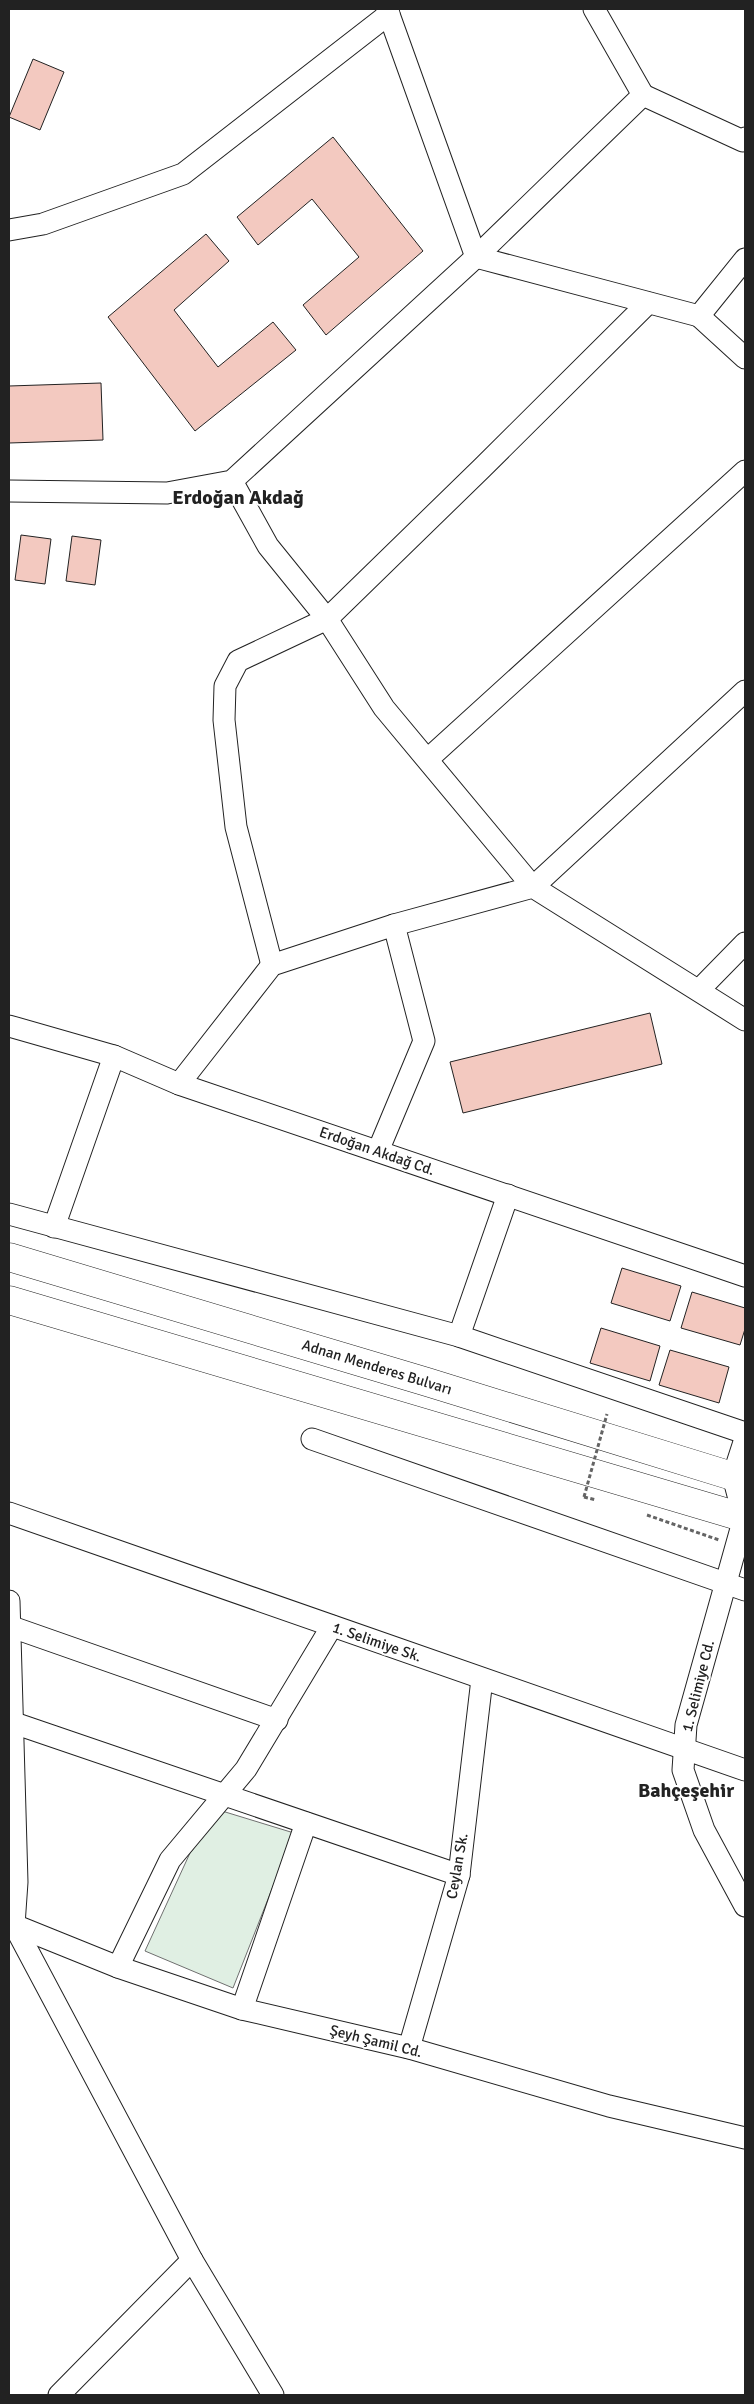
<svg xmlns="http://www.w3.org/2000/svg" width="754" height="2404" font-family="Signika,sans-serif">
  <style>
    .green { fill: #e0efe3; stroke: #6f6f6f }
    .building { fill: #f3c9c0; stroke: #222 }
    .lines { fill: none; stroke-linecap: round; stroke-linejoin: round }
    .minor-casing { stroke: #222; stroke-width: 23 }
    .highway-casing { stroke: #222; stroke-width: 29 }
    .path { stroke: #646464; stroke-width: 3; stroke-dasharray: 4 2.5; stroke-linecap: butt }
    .minor { stroke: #fff; stroke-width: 21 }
    .highway { stroke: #fff; stroke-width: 28 }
    .path-bridge { stroke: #646464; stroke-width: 3; stroke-dasharray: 4 2.5; stroke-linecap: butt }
    .labels { text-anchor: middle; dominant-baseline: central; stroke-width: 4; stroke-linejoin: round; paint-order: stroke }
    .street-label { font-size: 15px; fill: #222; stroke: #fff }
    .district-label { font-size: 20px; font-weight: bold; fill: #222; stroke: #fff }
  </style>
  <rect width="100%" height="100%" fill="#fff"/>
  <!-- green -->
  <polygon class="green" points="222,1811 294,1833 233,1988 145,1951 190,1853"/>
  <!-- building -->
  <g class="building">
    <polygon points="33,59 64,72 40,130 9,117"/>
    <polygon points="333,137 423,251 326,335 303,305 359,257 312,199 258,245 237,217"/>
    <polygon points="206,234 229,261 174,310 218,367 273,322 296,350 195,431 108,317"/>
    <polygon points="101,383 103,440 9,443 9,386"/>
    <polygon points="21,535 51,539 45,584 15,580"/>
    <polygon points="72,536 101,540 95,585 66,581"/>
    <polygon points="650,1013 662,1064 463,1113 450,1062"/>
    <polygon points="622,1268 681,1286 670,1321 611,1303"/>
    <polygon points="692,1292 745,1308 745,1329 740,1345 681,1328"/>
    <polygon points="601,1328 660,1346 650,1381 590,1363"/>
    <polygon points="670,1350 729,1367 719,1403 659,1385"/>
  </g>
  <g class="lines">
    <defs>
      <g id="minor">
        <polyline points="387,9 476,257"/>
        <polyline points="643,95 743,141 745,138"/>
        <polyline points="9,230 43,224 183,174 389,14"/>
        <polyline points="476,257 699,316 745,259"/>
        <polyline points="699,316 745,358"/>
        <polyline points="232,481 268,546 327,619 384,708 533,887 745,691"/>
        <polyline points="9,491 167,493 232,481 476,257 643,95 594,9"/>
        <polyline points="428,759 745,471"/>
        <polyline points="272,965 236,827 224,720 225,686 238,661 327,619 482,468 648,303"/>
        <polyline points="700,989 745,943"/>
        <polyline points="9,1026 114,1056 179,1084 745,1276"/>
        <polyline points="179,1084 272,965 394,925 533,887 745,1020"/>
        <polyline points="378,1151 424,1041 394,925"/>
        <polyline points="9,1214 459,1336 508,1195"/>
        <polyline points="54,1227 114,1056"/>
        <polyline points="459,1336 745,1433"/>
        <polyline points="312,1439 745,1590"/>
        <polyline points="745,1439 733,1476 744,1518 686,1725 683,1770 704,1830 745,1906"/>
        <polyline points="9,1513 745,1770"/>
        <polyline points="9,1601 17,1882 14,1925"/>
        <polyline points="9,1626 277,1720"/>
        <polyline points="11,1722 459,1875"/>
        <polyline points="9,1922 14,1925 192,2260 273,2395"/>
        <polyline points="14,1925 118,1967 242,2009 409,2048 609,2106 745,2138"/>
        <polyline points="118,1967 170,1860 246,1769 332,1626"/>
        <polyline points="242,2009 306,1823"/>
        <polyline points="409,2048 459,1875 482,1679"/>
        <polyline points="59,2395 192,2260"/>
      </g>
      <g id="highway">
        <polyline points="9,1257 427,1382 745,1480"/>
        <polyline points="9,1300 745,1518"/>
      </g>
    </defs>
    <!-- minor casing -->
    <use href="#minor" class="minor-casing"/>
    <!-- highway casing -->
    <use href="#highway" class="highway-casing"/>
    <!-- path -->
    <g class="path">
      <polyline points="584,1497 596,1500"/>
      <polyline points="647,1515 719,1540"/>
    </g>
    <!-- minor -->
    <use href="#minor" class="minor"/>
    <!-- highway -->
    <use href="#highway" class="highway"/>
    <!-- path-bridge -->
    <polyline class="path-bridge" points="584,1497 607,1414"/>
  </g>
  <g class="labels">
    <!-- street labels -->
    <g class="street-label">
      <text transform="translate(377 1151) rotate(19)">Erdoğan Akdağ Cd.</text>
      <text transform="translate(377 1367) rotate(17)">Adnan Menderes Bulvarı</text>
      <text transform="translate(377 1642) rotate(19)">1. Selimiye Sk.</text>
      <text transform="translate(698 1686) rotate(-76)">1. Selimiye Cd.</text>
      <text transform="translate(457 1866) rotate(-80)">Ceylan Sk.</text>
      <text transform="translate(376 2041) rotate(14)">Şeyh Şamil Cd.</text>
    </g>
    <!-- district labels -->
    <g class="district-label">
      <text x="238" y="497">Erdoğan Akdağ</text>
      <text x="686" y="1790">Bahçeşehir</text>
    </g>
  </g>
  <!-- border -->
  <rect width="754" height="2404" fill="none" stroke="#222222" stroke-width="20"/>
</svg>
